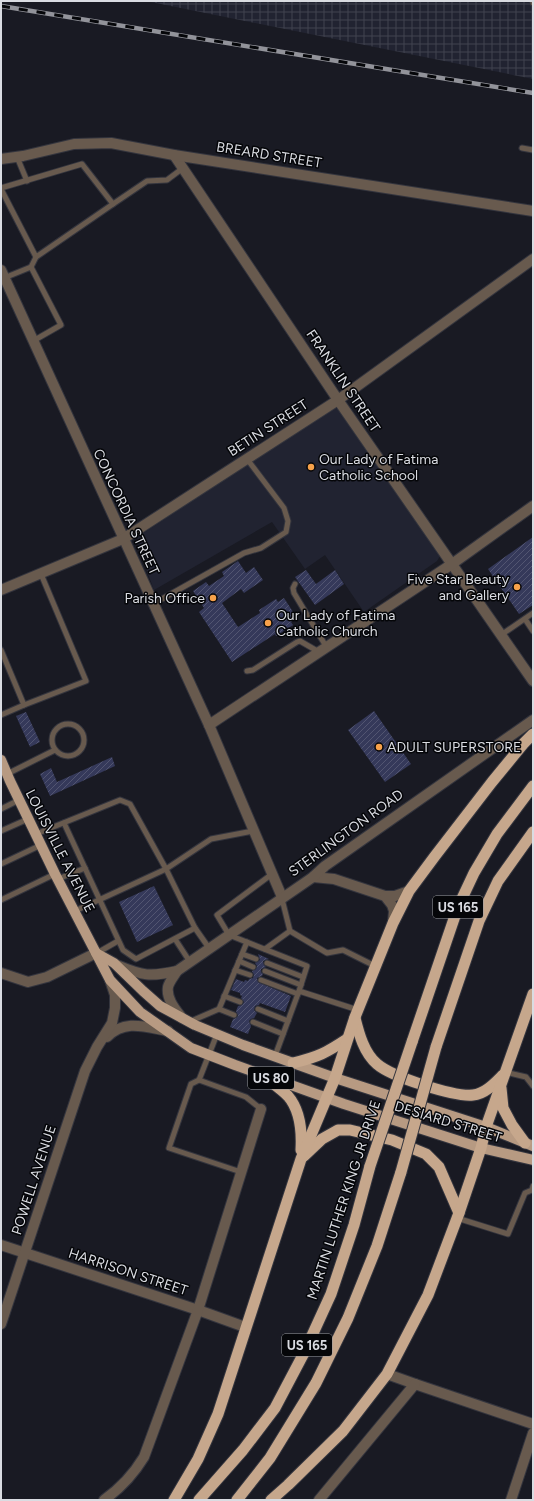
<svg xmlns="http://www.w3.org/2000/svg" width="534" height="1501" font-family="Figtree,sans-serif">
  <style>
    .built { fill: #212331 }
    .industrial { fill: url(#industrial-grid) }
    .building { fill: url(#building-hatch) }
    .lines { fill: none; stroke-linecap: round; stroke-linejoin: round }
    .service-casing { stroke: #34353e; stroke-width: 7 }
    .minor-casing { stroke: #34353e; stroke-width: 12 }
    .tertiary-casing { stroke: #34353e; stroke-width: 12 }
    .primary-casing { stroke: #34353e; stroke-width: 12 }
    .trunk-casing { stroke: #34353e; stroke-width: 13 }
    .service { stroke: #685a4e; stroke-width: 5 }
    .minor { stroke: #685a4e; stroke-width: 10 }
    .tertiary { stroke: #685a4e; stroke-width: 10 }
    .primary { stroke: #b79a82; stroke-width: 10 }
    .trunk { stroke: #c6a78c; stroke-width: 11 }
    .rail-casing { stroke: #92939a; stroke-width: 4.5 }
    .rail { stroke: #050609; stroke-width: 3; stroke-dasharray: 9; stroke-linecap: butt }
    .trunk-bridge-casing { stroke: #34353e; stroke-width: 13; stroke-linecap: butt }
    .trunk-bridge { stroke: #c6a78c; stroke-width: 11 }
    .poi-dot { fill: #f7a14a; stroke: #050609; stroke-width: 1.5 }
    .labels { text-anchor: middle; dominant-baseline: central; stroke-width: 3; stroke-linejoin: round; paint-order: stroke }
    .shield { fill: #050609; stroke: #9a9ca1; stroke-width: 1 }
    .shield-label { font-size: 13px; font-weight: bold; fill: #dadce2 }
    .street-label { font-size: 14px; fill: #dadce2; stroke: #050609 }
    .poi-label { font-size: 14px; fill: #dadce2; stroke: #050609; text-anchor: start }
  </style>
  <defs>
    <pattern id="industrial-grid" width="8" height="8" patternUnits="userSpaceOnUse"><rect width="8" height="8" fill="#212331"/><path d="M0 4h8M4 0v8" fill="none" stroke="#41424f"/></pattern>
    <pattern id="building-hatch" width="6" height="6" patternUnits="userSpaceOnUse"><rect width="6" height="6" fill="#35395a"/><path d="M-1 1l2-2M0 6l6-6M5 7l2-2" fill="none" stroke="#525571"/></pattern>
  </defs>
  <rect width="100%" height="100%" fill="#191a23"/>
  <!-- built -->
  <polygon class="built" points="336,408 342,412 439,552 440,556 437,561 364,612 325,555 305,569 272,522 154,590 138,547 137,540 139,536 329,409"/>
  <!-- industrial -->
  <polygon class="industrial" points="146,1 533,1 533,79"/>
  <!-- building -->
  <g class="building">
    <polygon points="533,537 533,605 519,614 488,569"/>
    <polygon points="238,561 246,573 254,567 263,580 244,593 241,589 222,603 238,627 260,613 259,610 276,599 278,602 284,598 297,618 291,622 293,625 276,636 275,634 232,662 199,612 204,608 193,591 206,582 209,586 224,576 222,572"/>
    <polygon points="306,570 316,584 335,570 344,584 315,605 295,577"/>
    <polygon points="374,711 411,764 385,782 348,730"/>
    <polygon points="26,712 40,742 30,747 16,716"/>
    <polygon points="112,757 115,766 50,796 40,774 51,768 57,782"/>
    <polygon points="154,886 173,925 137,942 119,902"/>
    <polygon points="258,954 269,959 263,961 264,965 266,967 261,969 261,972 263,974 262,976 257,978 258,982 291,996 285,1012 260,1003 259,1005 255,1006 254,1010 257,1013 254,1018 251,1019 249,1021 251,1026 248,1034 230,1027 233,1019 236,1018 238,1016 236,1011 238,1006 242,1005 244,1002 241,998 242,996 240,995 240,993 231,990 236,979 244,982 245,980 248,981 249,979 253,978 254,975 252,971 256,969 257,966 255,963 260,960"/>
  </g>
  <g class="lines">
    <defs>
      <g id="service">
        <polyline points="533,1 533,3"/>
        <polyline points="522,148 533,150"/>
        <polyline points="17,157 27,181"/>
        <polyline points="1,188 82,164 113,204 147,181 167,180 183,168"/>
        <polyline points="1,189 36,257 113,204"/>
        <polyline points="31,267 61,325 33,341"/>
        <polyline points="4,278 31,267 36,257"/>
        <polyline points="295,584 293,588 294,593 327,648"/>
        <polyline points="153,604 244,553 261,548 286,532 288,521 284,508 247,459"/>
        <polyline points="525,619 533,631"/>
        <polyline points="501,635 533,613"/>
        <polyline points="1,650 24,705 1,715"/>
        <polyline points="247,671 253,670 297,642 300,641 319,652"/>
        <polyline points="24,705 86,681 41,574"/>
        <circle cx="68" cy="740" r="16"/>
        <polyline points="7,774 55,750"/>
        <polyline points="1,809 19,800"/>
        <polyline points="64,823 123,950 136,959 195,928"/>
        <polyline points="1,831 28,819"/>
        <polyline points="36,834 120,800 130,804 166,869 195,928 209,948"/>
        <polyline points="1,864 41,845"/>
        <polyline points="272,874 217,915 229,935 307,966 299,991 358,1010"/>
        <polyline points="58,879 85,868"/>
        <polyline points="282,899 290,931 327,953 343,950 375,966"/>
        <polyline points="1,900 55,874"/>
        <polyline points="75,911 166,869 211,839 253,831"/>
        <polyline points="175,939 190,962"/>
        <polyline points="265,949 290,931"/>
        <polyline points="97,953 118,941"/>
        <polyline points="242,954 256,959"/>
        <polyline points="239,961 253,967"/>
        <polyline points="267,963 303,977"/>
        <polyline points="235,970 250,975"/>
        <polyline points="265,971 301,985"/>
        <polyline points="261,980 298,994"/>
        <polyline points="224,996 240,1002"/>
        <polyline points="219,1009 234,1015"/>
        <polyline points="258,1009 288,1021"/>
        <polyline points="189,1022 219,1009 247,942"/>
        <polyline points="253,1022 283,1034"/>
        <polyline points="217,1034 199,1080 246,1097 261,1109"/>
        <polyline points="275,1056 299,991"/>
        <polyline points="505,1072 526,1077 533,1086"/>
        <polyline points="199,1080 191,1084 169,1148 241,1172"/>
        <polyline points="457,1218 508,1234 525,1193 532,1190 533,1186"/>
      </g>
      <g id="minor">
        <polyline points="174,155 338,400 533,681"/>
        <polyline points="1,270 209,725 282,897"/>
        <polyline points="1,590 123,539 338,400 533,259"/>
        <polyline points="209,725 452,564 533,506"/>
        <polyline points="313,877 334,879 385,896 392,905 394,911 393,922"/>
        <polyline points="385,896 395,896 409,891"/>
        <path d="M117,965C143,976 150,977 177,971L313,877L325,866L533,720"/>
        <path d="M177,971C174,976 169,982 168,987C166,999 176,1010 182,1018"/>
        <path d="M107,1037C125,1019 145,1027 168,1031"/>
        <polyline points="1,1245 198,1310 245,1327"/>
        <polyline points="1,1324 85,1071 97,1047 112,1023 115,1008 115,995 110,980"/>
        <polyline points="387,1374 415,1384 533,1424"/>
        <path d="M104,1500C121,1488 133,1475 144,1457L198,1310L261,1109"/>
        <polyline points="319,1500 415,1384"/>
        <polyline points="511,1500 533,1433"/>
      </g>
      <g id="tertiary">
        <polyline points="1,159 23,156 74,144 111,143 174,155 533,211"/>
        <polyline points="1,973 28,982 47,977 96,953"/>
      </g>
      <g id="primary">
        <polyline points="1,760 10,781 55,874 110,980 140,1012 191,1048 235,1065 344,1104 481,1148 533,1160"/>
        <polyline points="96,953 114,963 143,991 160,1006 195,1025 243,1045 335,1078 486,1127 533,1146"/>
      </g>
      <g id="trunk">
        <path d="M355,1018C359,1034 364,1053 377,1064C392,1077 454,1097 473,1095C485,1094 495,1083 503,1075"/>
        <polyline points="412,1042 458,907 474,873 497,834 533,786"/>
        <polyline points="436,1047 479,921 498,881 533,832"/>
        <path d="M293,1063C318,1057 326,1053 347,1039"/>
        <path d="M261,1074C269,1081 280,1088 288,1096C300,1110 302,1133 301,1150"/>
        <polyline points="501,1088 503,1108 512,1125 525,1143"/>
        <polyline points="304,1156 322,1139 338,1130 350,1130 392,1140 426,1154 439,1167 459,1213"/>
        <polyline points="174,1500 198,1459 218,1414 301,1159 335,1078 355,1017 393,923 409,891 435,856 492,782 524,743 533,734"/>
        <polyline points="199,1500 243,1450 275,1408 304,1353 331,1294 354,1225 370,1166"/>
        <polyline points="237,1500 270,1458 316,1383 348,1318 377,1246 401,1172"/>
        <polyline points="271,1500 288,1485 343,1431 387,1374 428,1295 459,1213 481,1148 486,1127 533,994"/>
      </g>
    </defs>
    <!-- service casing -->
    <use href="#service" class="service-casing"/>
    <!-- minor casing -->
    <use href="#minor" class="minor-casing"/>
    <!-- tertiary casing -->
    <use href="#tertiary" class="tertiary-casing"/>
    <!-- primary casing -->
    <use href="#primary" class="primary-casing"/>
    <!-- trunk casing -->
    <use href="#trunk" class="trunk-casing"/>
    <!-- service -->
    <use href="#service" class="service"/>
    <!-- minor -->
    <use href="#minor" class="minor"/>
    <!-- tertiary -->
    <use href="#tertiary" class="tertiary"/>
    <!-- primary -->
    <use href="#primary" class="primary"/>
    <!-- trunk -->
    <use href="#trunk" class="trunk"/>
    <defs>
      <polyline id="rail" points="1,6 533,93"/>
    </defs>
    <!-- rail casing -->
    <use href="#rail" class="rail-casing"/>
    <!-- rail -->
    <use href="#rail" class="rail"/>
    <defs>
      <g id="trunk-bridge">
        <polyline points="370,1166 412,1042"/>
        <polyline points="401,1172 436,1047"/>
      </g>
    </defs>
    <!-- trunk-bridge casing -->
    <use href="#trunk-bridge" class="trunk-bridge-casing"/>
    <!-- trunk-bridge -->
    <use href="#trunk-bridge" class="trunk-bridge"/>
  </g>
  <!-- markers -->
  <g class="poi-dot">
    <circle cx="311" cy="467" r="4"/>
    <circle cx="517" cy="587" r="4"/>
    <circle cx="213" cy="598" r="4"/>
    <circle cx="268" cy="623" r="4"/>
    <circle cx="379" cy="747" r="4"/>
  </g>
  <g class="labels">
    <!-- shield labels -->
    <g class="shield">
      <rect x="433" y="896" width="50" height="22" rx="3"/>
      <rect x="248" y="1067" width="46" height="22" rx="3"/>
      <rect x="282" y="1334" width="50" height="22" rx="3"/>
    </g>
    <g class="shield-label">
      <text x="458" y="907">US 165</text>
      <text x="271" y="1078">US 80</text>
      <text x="307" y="1345">US 165</text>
    </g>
    <!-- street labels -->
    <g class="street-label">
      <text transform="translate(269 155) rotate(9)">BREARD STREET</text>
      <text transform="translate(343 381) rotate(56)">FRANKLIN STREET</text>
      <text transform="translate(268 428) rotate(-33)">BETIN STREET</text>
      <text transform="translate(126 512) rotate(65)">CONCORDIA STREET</text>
      <text transform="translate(346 833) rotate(-36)">STERLINGTON ROAD</text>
      <text transform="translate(60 851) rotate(63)">LOUISVILLE AVENUE</text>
      <text transform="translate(448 1122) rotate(17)">DESIARD STREET</text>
      <text transform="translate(34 1180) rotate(-72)">POWELL AVENUE</text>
      <text transform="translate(344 1200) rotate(-72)">MARTIN LUTHER KING JR DRIVE</text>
      <text transform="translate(128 1272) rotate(18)">HARRISON STREET</text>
    </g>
    <!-- poi labels -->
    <g class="poi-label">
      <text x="319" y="459">Our Lady of Fatima<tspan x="319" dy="16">Catholic School</tspan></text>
      <text x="509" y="579" text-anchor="end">Five Star Beauty<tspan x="509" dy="16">and Gallery</tspan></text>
      <text x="205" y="598" text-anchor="end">Parish Office</text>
      <text x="276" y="615">Our Lady of Fatima<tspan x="276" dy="16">Catholic Church</tspan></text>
      <text x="387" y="747">ADULT SUPERSTORE</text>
    </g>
  </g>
  <!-- border -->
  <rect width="534" height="1501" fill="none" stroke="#dadce2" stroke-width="4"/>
</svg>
